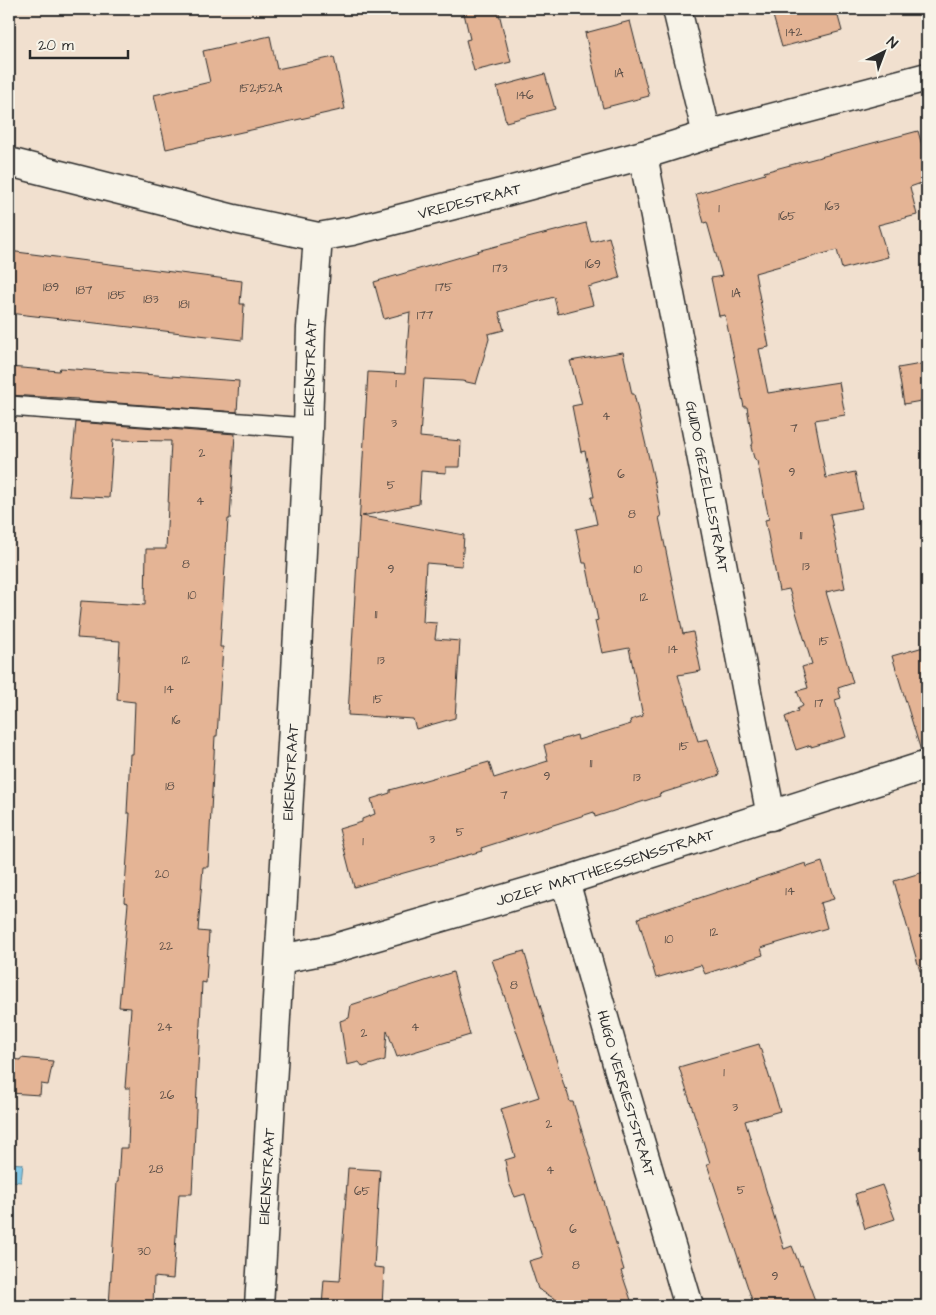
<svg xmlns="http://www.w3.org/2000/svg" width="936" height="1315" font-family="'Architects Daughter',sans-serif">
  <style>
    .water { fill: #84c8e5; stroke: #60899b }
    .building { fill: #e4b495; stroke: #2b2b2b }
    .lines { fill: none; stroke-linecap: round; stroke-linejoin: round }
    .lane-casing { stroke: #2b2b2b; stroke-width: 22 }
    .street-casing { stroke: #2b2b2b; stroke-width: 31 }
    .lane { stroke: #f7f3e8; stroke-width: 19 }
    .street { stroke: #f7f3e8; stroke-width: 28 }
    .labels { text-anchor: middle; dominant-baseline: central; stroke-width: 5; stroke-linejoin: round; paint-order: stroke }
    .number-label { font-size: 12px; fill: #594d46 }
    .street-label { font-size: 15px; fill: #2b2b2b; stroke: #f7f3e8 }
  </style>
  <rect width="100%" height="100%" fill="#f1e0cf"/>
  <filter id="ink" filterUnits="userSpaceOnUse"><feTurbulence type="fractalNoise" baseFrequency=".02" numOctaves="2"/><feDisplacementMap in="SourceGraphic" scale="10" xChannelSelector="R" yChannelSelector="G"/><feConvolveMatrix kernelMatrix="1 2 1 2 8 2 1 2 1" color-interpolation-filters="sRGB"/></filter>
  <g filter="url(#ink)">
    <!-- water -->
    <polygon class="water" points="9,1163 23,1164 21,1182 9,1181"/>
    <!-- building -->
    <g class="building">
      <polygon points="463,9 498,9 511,62 474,71 466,40 470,39"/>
      <polygon points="771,9 836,9 842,31 782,47"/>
      <polygon points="630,21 649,96 603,108 585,33"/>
      <polygon points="270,36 277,69 334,57 345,109 166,149 154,95 210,82 203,51"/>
      <polygon points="545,74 555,109 506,122 497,87"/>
      <polygon points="918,131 927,163 927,181 910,187 917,215 878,225 888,257 842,269 837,250 755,273 769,347 759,349 768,393 839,382 845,415 815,420 826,478 855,472 862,508 830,514 845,588 826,592 853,683 838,688 841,698 835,700 846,737 811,747 811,745 796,750 785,717 798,711 797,709 803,706 797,691 808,688 802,667 812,664 789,589 779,591 765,520 769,519 757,461 754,458 751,447 753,443 747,407 744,407 725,315 719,316 711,278 722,276 707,222 704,223 696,194 765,174 764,172"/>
      <polygon points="586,223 591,242 609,237 620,278 588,287 593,305 558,314 554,297 499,312 504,330 488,334 489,339 476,384 462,381 424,379 420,437 461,441 460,467 446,467 446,473 421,471 419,504 362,516 464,535 462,566 426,563 423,622 437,623 435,639 460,641 455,718 416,729 413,719 348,715 368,372 405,374 410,312 384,319 374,282 478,252 477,251"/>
      <polygon points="9,251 242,281 240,304 244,304 242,340 9,313"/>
      <polygon points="623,352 632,394 634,394 655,484 661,517 659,517 683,634 693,632 701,671 678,675 698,741 708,739 720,775 659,794 660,796 595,817 594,812 481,848 482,851 354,887 339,829 362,822 362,819 375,814 371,799 390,793 390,790 489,762 494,778 548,761 544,745 577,735 578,740 631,724 630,720 643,716 629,648 602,653 595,621 598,620 586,563 583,563 576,529 597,524 591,497 594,497 585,451 581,452 572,406 582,404 570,361"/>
      <polygon points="927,363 927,400 904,404 898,368"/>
      <polygon points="9,367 59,371 60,368 239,381 237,412 78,400 78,399 9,395"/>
      <polygon points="76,422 235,434 230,519 228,519 220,647 223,647 217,736 215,736 208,867 203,867 198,931 209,932 206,983 202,982 192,1194 179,1194 173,1279 154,1277 153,1306 109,1306 117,1182 118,1182 120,1148 128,1148 130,1088 125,1088 131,1008 119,1007 128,903 124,902 130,813 127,813 130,754 133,754 135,702 117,700 120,641 77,638 81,601 145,605 146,549 166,549 171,441 113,440 109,498 69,496"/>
      <polygon points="927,646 927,750 921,751 892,656"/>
      <polygon points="822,862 834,899 820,903 827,928 761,948 763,955 705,974 701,965 656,978 638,918 806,863 807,867"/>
      <polygon points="927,871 927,970 920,971 894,881"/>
      <polygon points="524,951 565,1089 566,1088 570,1102 573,1102 624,1270 621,1271 633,1306 567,1306 538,1289 529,1261 543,1257 525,1194 515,1197 509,1183 505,1160 515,1157 501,1109 539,1097 492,960"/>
      <polygon points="453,972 470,1035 397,1057 387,1030 385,1060 363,1067 359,1062 347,1065 340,1021 349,1018 351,1005"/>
      <polygon points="759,1044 780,1111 745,1121 784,1249 792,1246 800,1266 802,1265 817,1306 754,1306 707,1164 710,1163 679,1067"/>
      <polygon points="21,1058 53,1061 48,1085 41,1084 40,1095 9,1093 9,1059 21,1060"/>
      <polygon points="348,1168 380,1170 374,1267 384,1268 382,1306 322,1306 324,1280 340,1281"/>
      <polygon points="882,1185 895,1219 865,1229 855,1194"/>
    </g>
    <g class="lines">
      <defs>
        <polyline id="lane" points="9,406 308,428"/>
        <g id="street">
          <polyline points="677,9 707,135"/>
          <path id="s1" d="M643,155L771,816"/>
          <path id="s2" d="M9,162L234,219L318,237L352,231L501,193L643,155L707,135L927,77"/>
          <path id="s3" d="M565,881L618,1067L689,1306"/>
          <path id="s4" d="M280,959L332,949L565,881L927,765"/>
          <path id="s5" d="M259,1306L295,693L308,429L311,328L318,237"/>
        </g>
      </defs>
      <!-- lane casing -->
      <use href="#lane" class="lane-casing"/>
      <!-- street casing -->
      <use href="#street" class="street-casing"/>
      <!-- lane -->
      <use href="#lane" class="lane"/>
      <!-- street -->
      <use href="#street" class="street"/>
    </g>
  </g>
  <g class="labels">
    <!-- number labels -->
    <g class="number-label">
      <text x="794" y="32">142</text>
      <text x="619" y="73">1A</text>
      <text x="261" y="88">152;152A</text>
      <text x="525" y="95">146</text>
      <text x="832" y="206">163</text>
      <text x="719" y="208">1</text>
      <text x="787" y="216">165</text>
      <text x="593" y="264">169</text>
      <text x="500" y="268">173</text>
      <text x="51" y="287">189</text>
      <text x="444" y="287">175</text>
      <text x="84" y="290">187</text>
      <text x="736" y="293">1A</text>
      <text x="117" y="295">185</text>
      <text x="151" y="299">183</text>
      <text x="184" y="304">181</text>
      <text x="425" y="315">177</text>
      <text x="396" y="383">1</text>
      <text x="606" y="416">4</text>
      <text x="394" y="423">3</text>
      <text x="794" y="428">7</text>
      <text x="202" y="453">2</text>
      <text x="792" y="472">9</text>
      <text x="621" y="474">6</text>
      <text x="391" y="485">5</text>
      <text x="200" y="501">4</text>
      <text x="632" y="514">8</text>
      <text x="801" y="535">11</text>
      <text x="186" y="564">8</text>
      <text x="806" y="566">13</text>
      <text x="391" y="569">9</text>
      <text x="638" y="569">10</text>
      <text x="192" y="595">10</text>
      <text x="644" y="597">12</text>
      <text x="376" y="614">11</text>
      <text x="824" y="641">15</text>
      <text x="673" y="649">14</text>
      <text x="186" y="660">12</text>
      <text x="381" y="660">13</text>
      <text x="169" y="689">14</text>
      <text x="378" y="699">15</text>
      <text x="819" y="703">17</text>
      <text x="176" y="720">16</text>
      <text x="684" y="746">15</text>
      <text x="591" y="763">11</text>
      <text x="547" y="776">9</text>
      <text x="637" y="777">13</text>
      <text x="170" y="786">18</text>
      <text x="504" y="795">7</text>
      <text x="460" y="832">5</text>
      <text x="432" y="839">3</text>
      <text x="363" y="841">1</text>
      <text x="162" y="874">20</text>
      <text x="790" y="891">14</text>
      <text x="714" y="932">12</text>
      <text x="669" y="939">10</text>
      <text x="166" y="946">22</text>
      <text x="514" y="985">8</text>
      <text x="165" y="1027">24</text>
      <text x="415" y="1027">4</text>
      <text x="364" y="1033">2</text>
      <text x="724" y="1072">1</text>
      <text x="167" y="1095">26</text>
      <text x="735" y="1107">3</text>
      <text x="549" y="1124">2</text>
      <text x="156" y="1169">28</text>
      <text x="550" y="1170">4</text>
      <text x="741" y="1190">5</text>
      <text x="362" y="1191">65</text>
      <text x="573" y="1229">6</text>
      <text x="144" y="1251">30</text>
      <text x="576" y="1265">8</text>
      <text x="775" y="1276">9</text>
    </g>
    <!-- street labels -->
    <g class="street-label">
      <text stroke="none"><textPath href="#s2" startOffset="474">VREDESTRAAT</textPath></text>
      <text stroke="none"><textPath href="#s5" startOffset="940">EIKENSTRAAT</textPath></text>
      <text stroke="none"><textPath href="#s1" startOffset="338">GUIDO GEZELLESTRAAT</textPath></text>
      <text stroke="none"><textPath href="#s5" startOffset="535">EIKENSTRAAT</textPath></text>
      <text stroke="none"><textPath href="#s4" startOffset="338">JOZEF MATTHEESSENSSTRAAT</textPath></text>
      <text stroke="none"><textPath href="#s3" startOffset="221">HUGO VERRIESTSTRAAT</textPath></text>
      <text stroke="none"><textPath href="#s5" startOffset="130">EIKENSTRAAT</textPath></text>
    </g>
  </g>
  <!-- margin -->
  <rect width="936" height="1315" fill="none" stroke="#f7f3e8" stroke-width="30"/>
  <rect x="15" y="15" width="906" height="1285" fill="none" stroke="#2b2b2b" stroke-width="2" filter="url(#ink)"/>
  <!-- north arrow -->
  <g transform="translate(884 52) rotate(42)" stroke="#f7f3e8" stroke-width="4" paint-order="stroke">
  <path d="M0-4L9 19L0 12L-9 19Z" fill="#2b2b2b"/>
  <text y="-8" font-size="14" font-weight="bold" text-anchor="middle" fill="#2b2b2b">N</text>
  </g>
  <!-- scale -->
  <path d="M30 50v8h98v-8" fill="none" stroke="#2b2b2b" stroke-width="2.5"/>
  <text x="38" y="50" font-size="15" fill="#2b2b2b" stroke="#f7f3e8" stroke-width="4" paint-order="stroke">20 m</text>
</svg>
